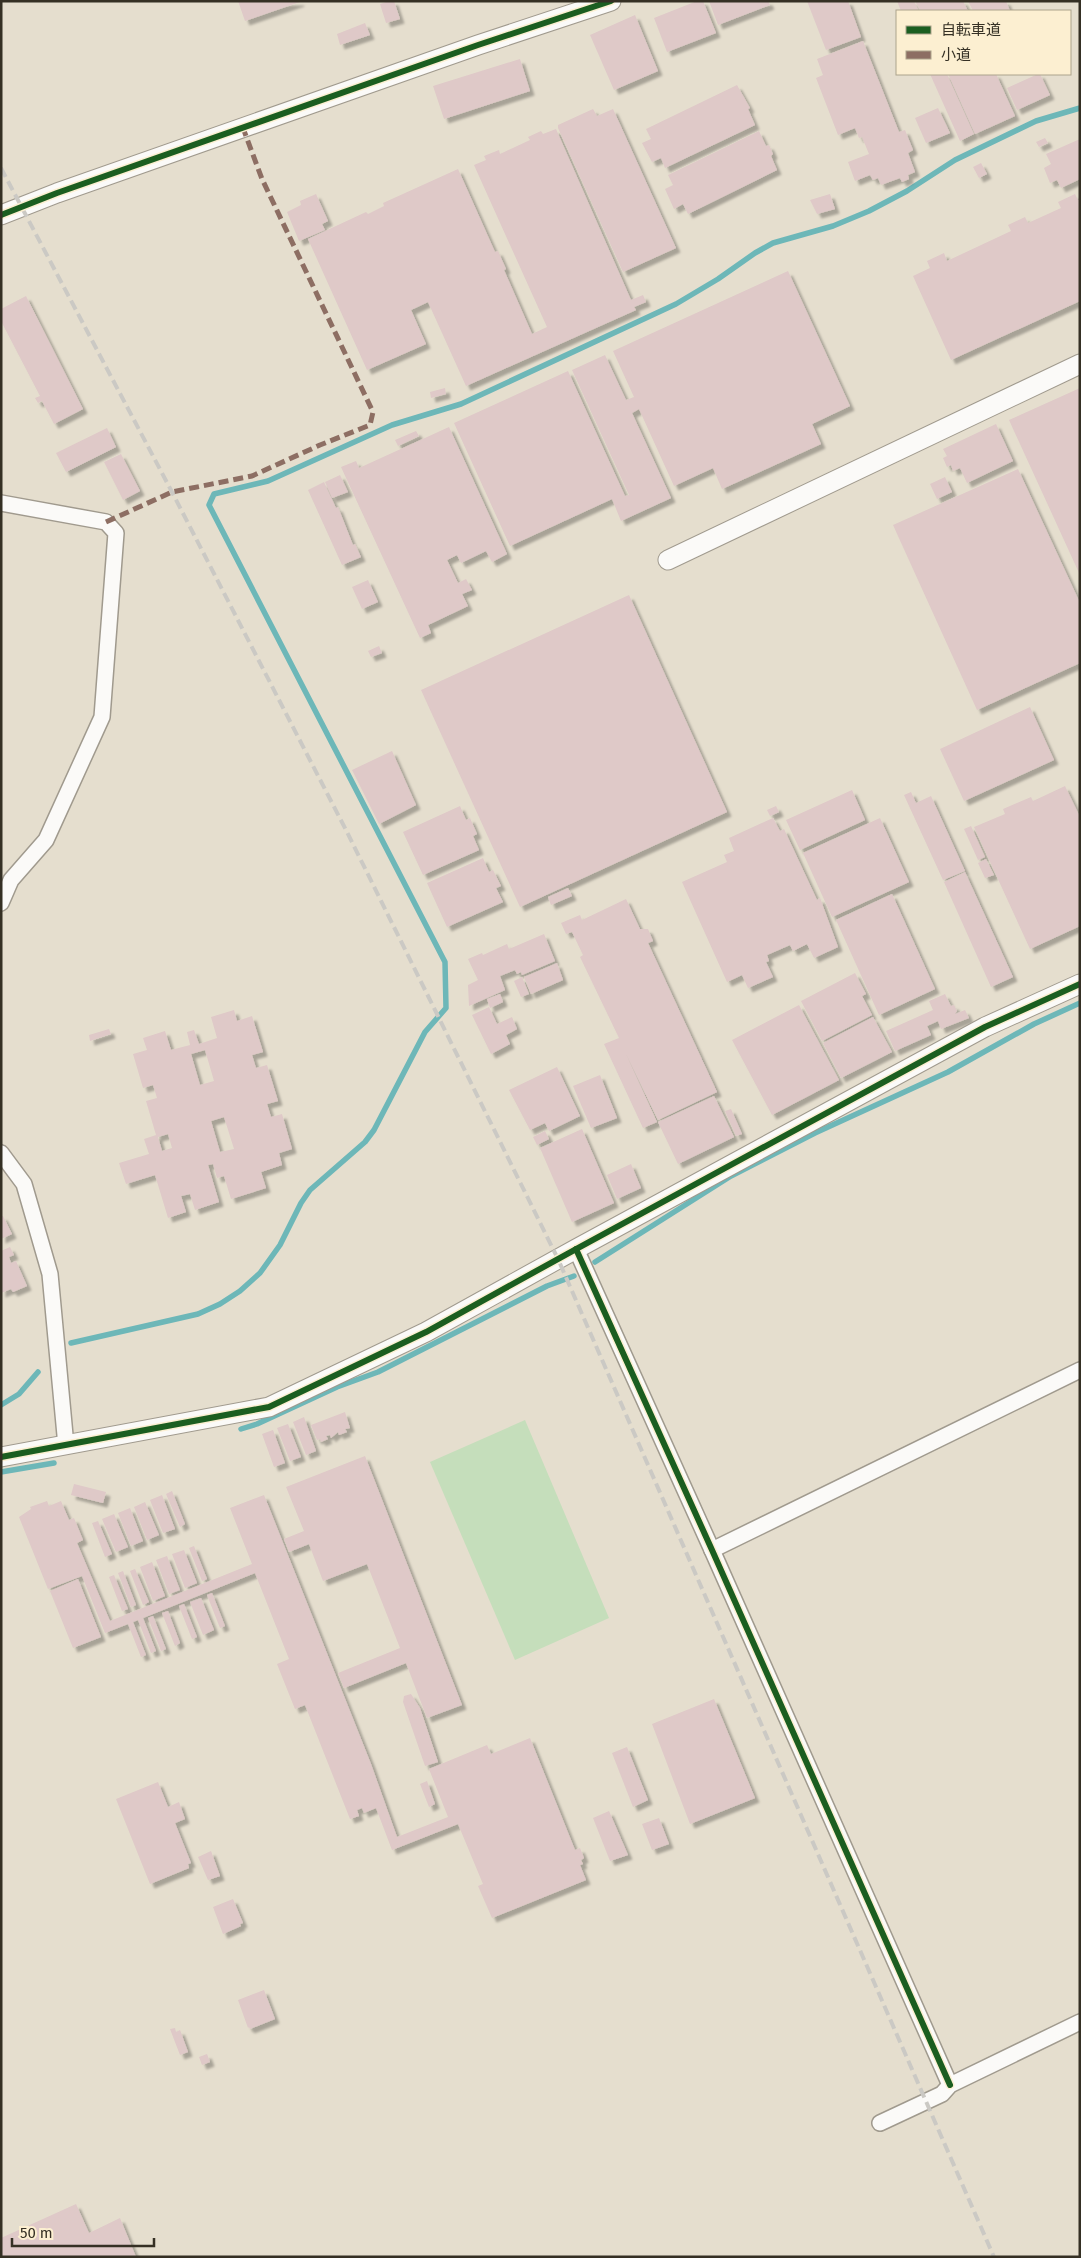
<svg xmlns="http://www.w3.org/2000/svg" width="1081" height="2258" font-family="'Fira Sans','Noto Sans JP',sans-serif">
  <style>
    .green { fill: #c5debb }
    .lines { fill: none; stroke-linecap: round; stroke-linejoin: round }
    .stream { stroke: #6db7b8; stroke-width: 5.5 }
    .building { fill: #dfc9c8; fill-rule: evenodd; filter: url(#shadow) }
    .minor-casing { stroke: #a09a8e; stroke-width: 18 }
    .tertiary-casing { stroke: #a09a8e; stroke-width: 21 }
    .minor { stroke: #fbfaf8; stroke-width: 15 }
    .tertiary { stroke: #fbfaf8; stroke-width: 19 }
    .rail { stroke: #cbc9c4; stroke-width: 4; stroke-dasharray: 10 5; stroke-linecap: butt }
    .quiet { stroke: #8d6e63; stroke-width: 5; stroke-dasharray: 10 5; stroke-linecap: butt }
    .cycleway-casing { stroke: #fcefd1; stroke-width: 9 }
    .cycleway { stroke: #1b5e20; stroke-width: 6 }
  </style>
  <defs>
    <filter id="shadow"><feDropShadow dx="4.5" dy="4.5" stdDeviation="1" flood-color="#0004"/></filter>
  </defs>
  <rect width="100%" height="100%" fill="#e5dece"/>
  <!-- green -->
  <polygon class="green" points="525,1420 609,1618 515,1660 430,1462"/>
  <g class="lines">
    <!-- stream -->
    <g class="stream">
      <polyline points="595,1262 731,1176 815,1133 948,1072 1034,1024 1080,1003"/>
      <polyline points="71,1343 198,1314 220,1304 240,1291 260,1273 280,1245 301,1203 310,1190 365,1142 374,1130 425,1032 446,1008 445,962 209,505 214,494 268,481 392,425 461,404 676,304 718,279 755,253 773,243 833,226 869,211 907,191 955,160 1036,121 1080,108"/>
      <polyline points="1,1405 19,1394 38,1372"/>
      <polyline points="241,1429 257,1424 337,1387 378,1372 547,1286 574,1276"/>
      <polyline points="1,1472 54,1463"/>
    </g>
  </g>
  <!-- building -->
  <g class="building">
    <polygon points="238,1 300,1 300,2 245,21"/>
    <polygon points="389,1 394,1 400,19 386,23 380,4"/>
    <polygon points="697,1 703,1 716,33 667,52 654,18"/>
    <polygon points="709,1 768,1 770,5 718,25"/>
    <polygon points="807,1 848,1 861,37 826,50"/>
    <polygon points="897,1 914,1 919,11 901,11"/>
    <polygon points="915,1 963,1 968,11 920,11"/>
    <polygon points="968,1 1006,1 1010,11 973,11"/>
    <polygon points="635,15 658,71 614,90 590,35"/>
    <polygon points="365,23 370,35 340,45 337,34"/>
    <polygon points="863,41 899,132 905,130 913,150 908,153 915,172 908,175 909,179 902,182 900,178 881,185 878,178 873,180 870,175 855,181 848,162 869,154 862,137 859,138 855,128 838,135 816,78 823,75 817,59"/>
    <polygon points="520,59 530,91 444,119 433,86"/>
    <polygon points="930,74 947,74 974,134 960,141"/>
    <polygon points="948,74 996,74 1015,116 975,134"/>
    <polygon points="1038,74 1040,74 1050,95 1017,110 1007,88"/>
    <polygon points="737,85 750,108 748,109 755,125 665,168 661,158 652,162 642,143 651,139 646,129"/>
    <polygon points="938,108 950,133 926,143 915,118"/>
    <polygon points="593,109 597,116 613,109 676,248 623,272 558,128 558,125"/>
    <polygon points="556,129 631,300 643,295 646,302 634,307 636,310 466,386 428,302 411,310 426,344 367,370 308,239 366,212 368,214 384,206 383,203 458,169 495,252 498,251 506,269 504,270 532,334 547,327 474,165 486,160 484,156 499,150 500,154 530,140 528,137 541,131 543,134"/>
    <polygon points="759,131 766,146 769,145 773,154 771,156 777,170 688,214 683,204 674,209 665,189 673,185 668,175"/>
    <polygon points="1045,138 1048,143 1039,147 1036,142"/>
    <polygon points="1080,139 1080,179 1061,188 1057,180 1050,183 1044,168 1051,164 1046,154"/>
    <polygon points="981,163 987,174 979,178 973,167"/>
    <polygon points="316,194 328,221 322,224 325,230 299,241 287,212 301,205 300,201"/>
    <polygon points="830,194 835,209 817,214 810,200"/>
    <polygon points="1075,194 1078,200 1080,200 1080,301 951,360 913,276 930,268 927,261 944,253 947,261 1011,231 1008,225 1025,217 1028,223 1061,208 1058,202"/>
    <polygon points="788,271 850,406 812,424 821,444 722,489 713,468 674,486 639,409 632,413 671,498 621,521 612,499 510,546 454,423 568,371 625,496 629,495 572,370 605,355 626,400 634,397 613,351"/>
    <polygon points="26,296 83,409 54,424 42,401 38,403 35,398 40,396 1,321 1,309"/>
    <polygon points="445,388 446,394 431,398 430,392"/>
    <polygon points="1080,388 1080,575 1009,420"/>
    <polygon points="996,424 1013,461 967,483 960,468 953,471 951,465 947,467 943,458 947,456 943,449"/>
    <polygon points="449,427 507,554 492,562 486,551 461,563 457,555 447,560 458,583 466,579 472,590 462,594 468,606 428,625 431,633 420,638 341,467 356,461 359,468"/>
    <polygon points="107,428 116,447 66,472 56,453"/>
    <polygon points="416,431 419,436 398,446 395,440"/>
    <polygon points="121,454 140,491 123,500 104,462"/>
    <polygon points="1018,469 1080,603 1080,663 977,710 893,525"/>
    <polygon points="340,475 348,492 332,498 325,482"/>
    <polygon points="945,477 952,492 937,499 930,484"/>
    <polygon points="324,482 336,508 338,507 353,545 355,544 361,557 342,565 308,490"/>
    <polygon points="368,580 378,602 362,609 352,587"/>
    <polygon points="629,595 727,812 520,907 421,690"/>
    <polygon points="379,646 382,653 371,657 368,651"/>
    <polygon points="1030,707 1054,760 964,801 940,749"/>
    <polygon points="392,751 416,805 379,824 352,770"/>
    <polygon points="1065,786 1080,817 1080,926 1030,949 974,827 1005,814 1003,809 1031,797 1033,801"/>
    <polygon points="852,790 865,820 800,850 786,820"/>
    <polygon points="911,792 916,803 931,796 965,871 943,880 904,795"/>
    <polygon points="460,806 466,820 470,818 477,834 473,836 479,850 423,875 403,832"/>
    <polygon points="776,806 779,812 770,816 767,810"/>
    <polygon points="773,818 780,831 784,829 817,900 820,898 838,947 814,958 807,944 793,951 790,945 767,955 769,961 766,962 773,977 748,988 742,975 727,982 682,882 727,862 724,855 734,851 729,838"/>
    <polygon points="880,818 909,882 832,917 803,853"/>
    <polygon points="971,826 985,857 978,860 964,829"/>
    <polygon points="483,858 489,872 493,870 501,886 496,888 503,902 447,927 427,883"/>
    <polygon points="986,859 994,875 985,878 978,863"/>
    <polygon points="965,872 1013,977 991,987 944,882"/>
    <polygon points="568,888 572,896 551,905 548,897"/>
    <polygon points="892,894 935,989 879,1015 836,920"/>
    <polygon points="626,899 640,929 648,929 653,941 648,943 717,1092 658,1120 626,1054 657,1122 643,1128 604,1044 619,1038 580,957 583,955 572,932 566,934 561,923 580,915 582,920"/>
    <polygon points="544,934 555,961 522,975 521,972 517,974 515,970 500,976 505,990 469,1006 468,985 478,980 468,959 482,953 483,955 507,944 509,949"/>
    <polygon points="557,963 563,980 531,994 524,977"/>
    <polygon points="855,973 866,994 862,996 872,1015 822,1041 801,1001"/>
    <polygon points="522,977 529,994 521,997 514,981"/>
    <polygon points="500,994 503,1002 490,1008 487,999"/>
    <polygon points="945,994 951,1006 954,1005 957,1011 955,1014 965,1010 969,1018 941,1029 938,1021 927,1026 931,1035 895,1051 886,1031 933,1010 929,1001"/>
    <polygon points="799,1005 839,1080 772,1115 732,1040"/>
    <polygon points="489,1007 497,1024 512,1017 517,1029 506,1035 510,1044 491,1054 472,1015"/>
    <path d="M234,1010L237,1021L252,1016L263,1052L252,1055L256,1068L267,1065L278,1101L267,1104L271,1117L282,1114L292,1149L279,1153L282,1165L261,1172L266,1188L231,1199L224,1176L217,1178L213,1164L208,1165L219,1202L195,1210L190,1194L181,1196L186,1212L168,1218L155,1175L126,1184L119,1163L149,1154L144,1139L156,1135L146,1101L157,1098L153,1085L143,1088L133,1054L147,1050L143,1038L165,1031L171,1050L190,1045L187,1032L194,1030L199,1044L217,1038L211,1017ZM205,1050L214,1081L200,1085L191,1054ZM224,1117L234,1149L220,1152L211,1121ZM168,1134L172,1148L162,1151L158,1137Z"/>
    <polygon points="873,1017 892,1052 841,1078 823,1043"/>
    <polygon points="109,1029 111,1034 90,1041 89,1035"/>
    <polygon points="557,1067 580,1116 549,1131 545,1123 530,1130 509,1090"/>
    <polygon points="600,1075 617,1118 591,1128 573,1086"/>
    <polygon points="714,1096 734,1137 678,1164 658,1122"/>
    <polygon points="731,1109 742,1134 736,1136 725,1111"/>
    <polygon points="582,1129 614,1203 572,1222 540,1148"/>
    <polygon points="545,1131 549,1139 537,1145 533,1137"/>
    <polygon points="631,1164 641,1188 617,1199 607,1175"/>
    <polygon points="1,1216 3,1216 12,1234 1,1239"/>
    <polygon points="10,1247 14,1255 9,1257 11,1263 16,1261 27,1286 13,1292 11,1289 1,1293 1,1251"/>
    <polygon points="345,1412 350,1428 345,1429 347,1432 339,1435 338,1432 331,1438 330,1435 326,1436 328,1439 321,1442 320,1439 317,1440 311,1425"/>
    <polygon points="304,1417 316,1451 306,1455 293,1422"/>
    <polygon points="288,1424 301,1457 290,1461 277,1428"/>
    <polygon points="273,1430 285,1463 274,1467 262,1434"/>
    <polygon points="365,1456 462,1705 427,1718 406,1663 344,1688 338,1673 400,1648 367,1564 323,1581 309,1544 289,1552 284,1539 304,1531 286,1487"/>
    <polygon points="74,1484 106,1492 103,1503 71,1495"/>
    <polygon points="172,1491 185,1524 180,1527 166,1494"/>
    <polygon points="162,1495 175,1529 163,1533 150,1500"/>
    <polygon points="264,1495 371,1764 397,1837 448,1817 429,1769 487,1745 491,1754 530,1738 575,1850 580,1848 584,1858 581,1860 583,1864 580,1865 586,1880 492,1918 478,1886 483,1884 458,1824 392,1850 376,1808 364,1813 362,1808 357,1810 359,1816 350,1819 305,1705 295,1709 277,1664 289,1659 255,1573 143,1618 156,1651 151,1653 138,1620 133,1622 146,1655 141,1657 128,1624 105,1633 82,1576 48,1589 19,1517 31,1509 30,1507 47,1501 49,1506 61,1501 69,1520 74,1518 83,1540 77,1543 110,1621 252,1564 230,1508"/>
    <polygon points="145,1502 159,1535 147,1540 134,1507"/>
    <polygon points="130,1508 143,1541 131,1546 118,1513"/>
    <polygon points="114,1514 128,1547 116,1552 102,1519"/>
    <polygon points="98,1521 112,1554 105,1557 92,1523"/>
    <polygon points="194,1546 207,1579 202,1581 189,1548"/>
    <polygon points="184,1550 197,1583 185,1588 172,1554"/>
    <polygon points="167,1556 180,1590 169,1594 156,1560"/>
    <polygon points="152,1562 165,1596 153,1601 140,1567"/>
    <polygon points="135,1569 149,1602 143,1605 130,1571"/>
    <polygon points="123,1571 136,1605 131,1607 118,1573"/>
    <polygon points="114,1575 128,1609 122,1611 109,1577"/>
    <polygon points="78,1579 101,1637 73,1648 50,1591"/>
    <polygon points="212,1593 225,1626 220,1628 207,1595"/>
    <polygon points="201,1598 214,1630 203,1635 190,1602"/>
    <polygon points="184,1604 197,1637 192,1639 179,1606"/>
    <polygon points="168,1611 180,1643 175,1646 162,1613"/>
    <polygon points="153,1616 166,1649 161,1651 148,1618"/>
    <polygon points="411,1694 420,1708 438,1762 425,1766 403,1702 404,1696"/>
    <polygon points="714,1699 755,1798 690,1824 652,1724"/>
    <polygon points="627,1747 648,1800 633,1807 612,1753"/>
    <polygon points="427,1781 435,1804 429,1807 420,1784"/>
    <polygon points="158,1782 168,1807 179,1802 185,1819 175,1823 191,1863 188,1864 189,1868 150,1884 116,1799"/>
    <polygon points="609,1811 628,1855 610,1861 593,1818"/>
    <polygon points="659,1818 669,1844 652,1850 642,1824"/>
    <polygon points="211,1851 220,1876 208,1880 198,1857"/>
    <polygon points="233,1899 243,1923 240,1924 241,1926 223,1934 213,1907"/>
    <polygon points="264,1990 275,2019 250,2029 249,2027 248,2028 238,2000"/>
    <polygon points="175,2028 176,2032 180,2030 188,2052 180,2055 170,2029"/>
    <polygon points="207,2054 210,2062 202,2065 199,2057"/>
    <polygon points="76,2204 89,2233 120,2218 136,2257 1,2257 1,2238"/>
  </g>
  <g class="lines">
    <defs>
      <g id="minor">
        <polyline points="1,503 106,522 116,533 102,717 46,840 11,880 1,903"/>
        <polyline points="1,1153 24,1184 50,1274 66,1446"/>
        <polyline points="576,1249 712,1550 950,2085"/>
        <polyline points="712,1550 1080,1370"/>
        <polyline points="880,2123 942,2094 950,2085 1080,2022"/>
      </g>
      <g id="tertiary">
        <polyline points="1,215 57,193 478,45 611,1"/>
        <polyline points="668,560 1080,364"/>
        <polyline points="1,1457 269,1407 426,1332 576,1249 985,1027 1080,984"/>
      </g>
    </defs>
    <!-- minor casing -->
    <use href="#minor" class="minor-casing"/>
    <!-- tertiary casing -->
    <use href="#tertiary" class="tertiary-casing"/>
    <!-- minor -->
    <use href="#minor" class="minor"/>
    <!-- tertiary -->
    <use href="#tertiary" class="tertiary"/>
    <!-- rail -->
    <polyline class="rail" points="1,168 172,492 347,832 558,1259 994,2257"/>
    <!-- quiet -->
    <polyline class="quiet" points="106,522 172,492 252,476 320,445 370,425 373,412 262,179 243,128"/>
    <defs>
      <g id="cycleway">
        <polyline points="1,215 57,193 478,45 611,1"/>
        <polyline points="576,1249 712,1550 950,2085"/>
        <polyline points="1,1457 269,1407 426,1332 576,1249 985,1027 1080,984"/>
      </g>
    </defs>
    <!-- cycleway casing -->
    <use href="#cycleway" class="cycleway-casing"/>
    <!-- cycleway -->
    <use href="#cycleway" class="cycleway"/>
  </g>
  <!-- border -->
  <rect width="1081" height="2258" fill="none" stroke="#353024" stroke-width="5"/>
  <!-- legend -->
  <rect x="896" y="10" width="175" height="65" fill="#fcefd1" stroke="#aca38c"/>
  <rect x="906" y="26" width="25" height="8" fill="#1b5e20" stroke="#aca38c"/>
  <text x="941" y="35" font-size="15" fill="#353024">自転車道</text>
  <rect x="906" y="51" width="25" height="8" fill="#8d6e63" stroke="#aca38c"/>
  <text x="941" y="60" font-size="15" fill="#353024">小道</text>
  <!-- scale -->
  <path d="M12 2238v8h142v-8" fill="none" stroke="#353024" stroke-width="2.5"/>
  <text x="20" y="2238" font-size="15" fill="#353024" stroke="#fcefd1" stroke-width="4" paint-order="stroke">50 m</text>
</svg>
